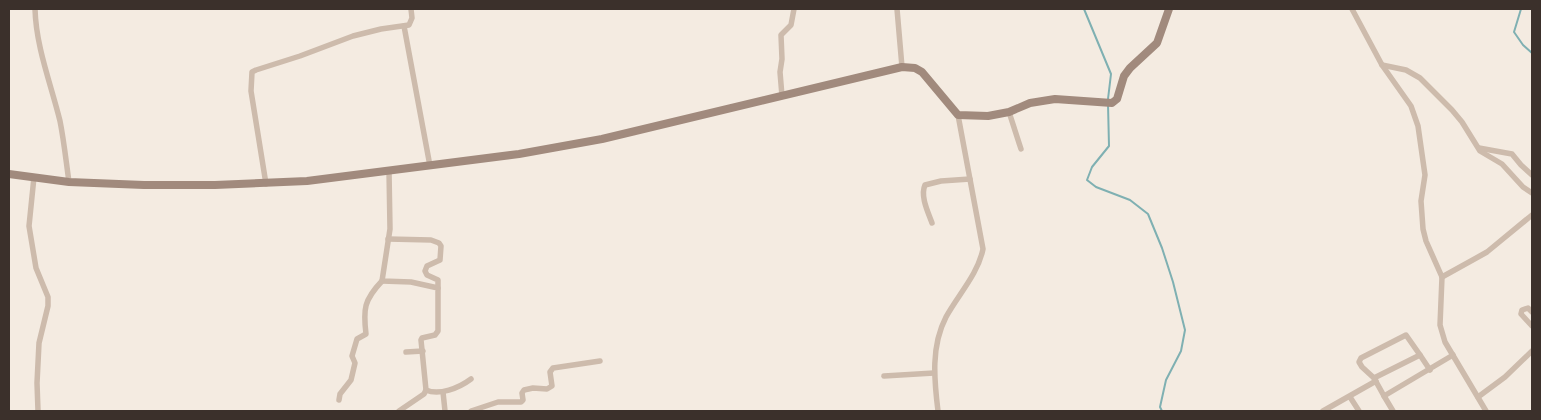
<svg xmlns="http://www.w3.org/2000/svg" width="1541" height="420" font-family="'Noto Sans',sans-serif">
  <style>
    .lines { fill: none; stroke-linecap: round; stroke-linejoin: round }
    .stream { stroke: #7fb0b2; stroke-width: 2 }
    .street { stroke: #cdbbac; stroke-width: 5.5 }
    .secondary { stroke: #a18a7d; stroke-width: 8 }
  </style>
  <rect width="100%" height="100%" fill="#f4ebe1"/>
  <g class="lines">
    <!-- stream -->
    <g class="stream">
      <polyline points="1084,9 1111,74 1108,99"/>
      <polyline points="1521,9 1514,32 1523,45 1532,53"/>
      <polyline points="1108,104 1109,146 1092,167 1087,180 1096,187 1130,200 1148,214 1162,248 1173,282 1185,330 1181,351 1166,380 1160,407 1162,411"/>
    </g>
    <!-- street -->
    <g class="street">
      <path d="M35,9C36,47 51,84 60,121C64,141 66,161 69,182"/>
      <polyline points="897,9 902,67"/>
      <polyline points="1352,9 1382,65 1411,106 1418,126 1425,175 1421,201 1423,229 1426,241 1442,277 1440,325 1445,342 1486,411"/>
      <polyline points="404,26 430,166"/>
      <polyline points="1382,65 1406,70 1420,78 1452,110 1462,122 1480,151 1502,164 1523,187 1532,193"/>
      <polyline points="782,96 780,72 782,59 781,35 791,25 794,9"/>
      <polyline points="1009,112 1021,149"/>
      <polyline points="1479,148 1512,154 1521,165 1532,175"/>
      <path d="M389,171L390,229L382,281L411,282L438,288V331L435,335L422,338L421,340L426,390C439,396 459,388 471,379"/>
      <polyline points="34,177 29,226 36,268 48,297 48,306 39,343 37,383 38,411"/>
      <polyline points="266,184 251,91 252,72 256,70 300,56 353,36 381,29 409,25 412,18 411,9"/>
      <path d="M932,223C928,212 920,196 925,185L941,181L970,179"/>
      <polyline points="388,239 431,240 439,243 441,246 440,260 427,266 425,271 427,275 438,280 438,288"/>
      <polyline points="1442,277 1487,252 1532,215"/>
      <polyline points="1532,312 1528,308 1522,310 1521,314 1532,326"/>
      <polyline points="406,352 423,351"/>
      <polyline points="1420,355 1406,335 1361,358 1359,362 1362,367 1374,378 1384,396 1453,355"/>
      <polyline points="884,376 934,373"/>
      <polyline points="1374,378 1420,355 1430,370"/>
      <polyline points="443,392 445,411"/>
      <polyline points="1384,396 1393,411"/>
      <polyline points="1350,397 1359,411"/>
      <polyline points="1478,397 1505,377 1532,351"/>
      <path d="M339,400L340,394L351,380L355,363L352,356L357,339L366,334C363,309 364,300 382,281"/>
      <polyline points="399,411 424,394 426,390"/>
      <polyline points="471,411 498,402 521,402 523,400 522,393 524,390 533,388 547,389 552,386 550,372 553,368 600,361"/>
      <path d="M938,411C934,379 931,346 946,317C958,295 978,274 983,249L958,115"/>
      <polyline points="1323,411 1376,381"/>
    </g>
    <!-- secondary -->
    <polyline class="secondary" points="9,174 69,182 144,185 215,185 307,181 519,154 602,139 902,67 915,68 922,72 958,115 988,116 1009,112 1030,103 1055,99 1112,103 1117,99 1124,76 1130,68 1157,43 1169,9"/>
  </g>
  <!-- border -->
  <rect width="1541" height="420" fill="none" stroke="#3b302b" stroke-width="20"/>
</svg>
